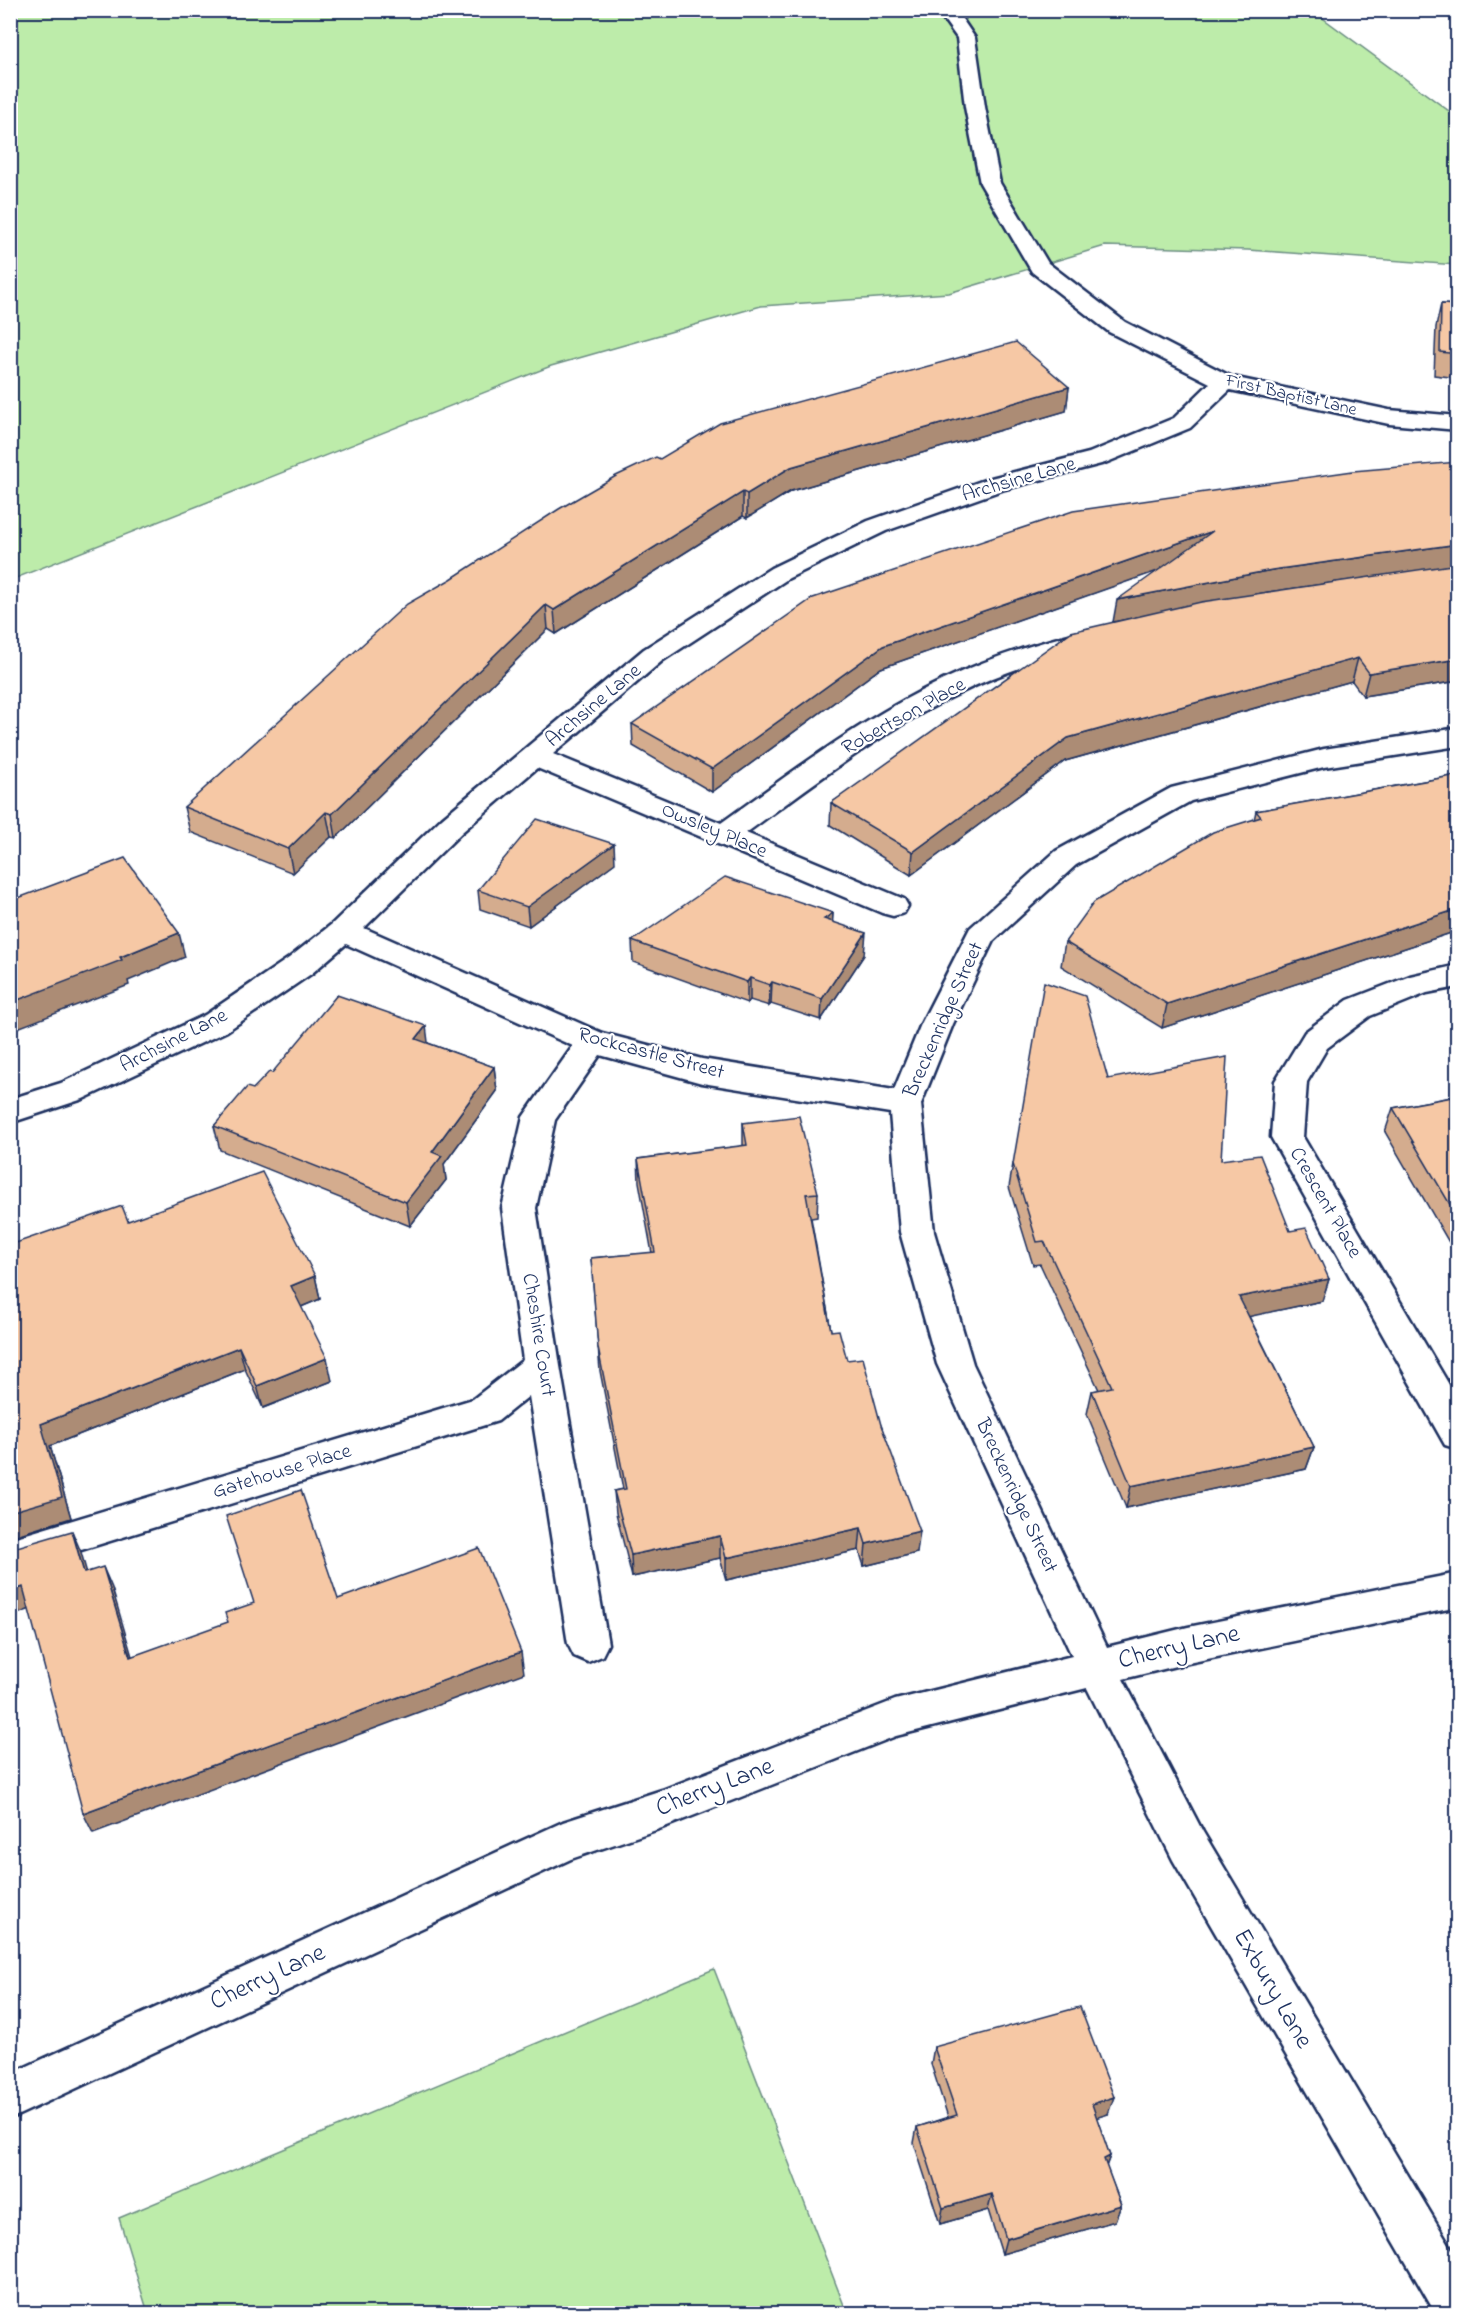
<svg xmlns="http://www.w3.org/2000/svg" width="1468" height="2324" font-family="'Indie Flower',sans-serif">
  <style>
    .green { fill: #bdecaa; stroke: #6c8e84; stroke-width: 1.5 }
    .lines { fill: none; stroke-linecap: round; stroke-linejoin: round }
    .minor-casing { stroke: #1b2f5e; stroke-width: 5 }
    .minor { fill: #fff; fill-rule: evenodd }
    .wall { fill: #d4ac8e; stroke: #1b2f5e; stroke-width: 1.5 }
    .shaded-wall { fill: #ac8c74; stroke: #1b2f5e; stroke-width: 1.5 }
    .building { fill: #f6c8a5; stroke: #1b2f5e; stroke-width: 1.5 }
    .labels { text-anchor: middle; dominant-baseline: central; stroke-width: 4.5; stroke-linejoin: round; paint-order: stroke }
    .far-street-label { font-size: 18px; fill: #1b2f5e; stroke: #fff }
    .street-label { font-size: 21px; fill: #1b2f5e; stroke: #fff }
    .near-street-label { font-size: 26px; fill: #1b2f5e; stroke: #fff }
  </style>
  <rect width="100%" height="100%" fill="#fff"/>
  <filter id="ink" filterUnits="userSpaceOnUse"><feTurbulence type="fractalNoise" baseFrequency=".0167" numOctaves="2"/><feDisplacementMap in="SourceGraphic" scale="12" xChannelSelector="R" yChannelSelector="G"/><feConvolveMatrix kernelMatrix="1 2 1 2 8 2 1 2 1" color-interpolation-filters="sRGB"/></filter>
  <g filter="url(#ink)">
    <!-- green -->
    <g class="green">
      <polygon points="11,11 1313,11 1457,117 1457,265 1248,250 1105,246 949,293 761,306 551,366 11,580"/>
      <polygon points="714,1969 847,2313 148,2313 119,2218"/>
    </g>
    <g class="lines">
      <defs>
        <g id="minor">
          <path d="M937,10H956L975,38L985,107L1000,183L1048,263L1125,322L1232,377L1389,410L1458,416V430L1389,424L1230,390L1190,428L1105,463L1005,489L886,531L789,578L662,661L553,754L721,823C792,772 863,718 943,680C989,658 1039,642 1089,630L1098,632L1102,638L1098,644C1051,657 1004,671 960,693C883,730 815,783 746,833L904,899L908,906L904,913L893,916L882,913L537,768L462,832L364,928L602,1033L702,1059L894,1090L921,1024L970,928L1056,851L1171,788L1324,749L1458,728V746L1324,767L1191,801L1076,865L993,941L953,1024L921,1104L934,1232L973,1364L1107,1647L1188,1627L1458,1573V1607L1188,1663L1123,1679L1203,1832L1458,2259V2314H1436L1173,1860L1087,1688L896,1736L662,1828L571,1859L10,2119V2074L563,1822L662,1790L895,1700L1072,1656L937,1364L900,1232L890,1113L702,1083L600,1055L555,1120L536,1208L560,1366L608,1644L602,1656L588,1662L574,1656L568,1644L529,1396L498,1421L485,1425L10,1572V1539L473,1399L523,1360L502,1208L523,1117L573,1046L346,944L311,974L227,1031L83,1099L10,1123V1099L61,1083L205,1015L289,958L332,924L442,818L644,649L771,568L868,521L987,479L1089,453L1174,418L1210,383L1109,332L1032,272L980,183L965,107L957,38Z"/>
          <polygon points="1458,965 1458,987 1427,993 1370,1016 1327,1048 1307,1082 1303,1137 1458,1400 1458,1449 1445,1445 1271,1137 1275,1081 1305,1032 1348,1000 1410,976"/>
        </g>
      </defs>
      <!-- minor casing -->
      <use href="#minor" class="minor-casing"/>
      <!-- minor -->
      <use href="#minor" class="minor"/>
    </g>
    <!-- wall -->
    <g class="wall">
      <polygon points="1441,304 1458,305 1458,378 1434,375 1436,327"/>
      <polygon points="1069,387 1066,411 791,491 747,518 743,516 556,634 548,629 336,838 331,837 293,873 190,832 184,807 660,459"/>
      <polygon points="1458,462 1458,681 1363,696 1352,681 1065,761 911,875 830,825 831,803 1126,619 1113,622 1156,571 881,668 712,792 633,746 632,724"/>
      <polygon points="1458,775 1458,937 1454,932 1162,1028 1061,966 1065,942 1254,820 1256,811"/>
      <polygon points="615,863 529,926 480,909 478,890"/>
      <polygon points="833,913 832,922 864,955 821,1020 771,1004 769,1006 750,1000 747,1003 633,962 632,941"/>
      <polygon points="428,1043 494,1067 497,1091 444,1164 446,1180 410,1226 220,1150 214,1126 253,1089 272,1073"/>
      <polygon points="1108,1079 1221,1160 1290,1231 1329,1279 1322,1301 1249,1316 1314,1447 1306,1469 1126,1508 1087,1414 1092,1391 1099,1390 1040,1264 1033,1265 1009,1187 1013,1164"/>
      <polygon points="1458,1096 1458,1258 1385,1132 1393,1108"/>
      <polygon points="743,1123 818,1193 817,1217 811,1218 831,1331 881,1425 917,1553 864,1566 859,1550 726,1580 720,1558 632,1577 616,1513 614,1491 623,1489 600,1371 591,1258 652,1253 639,1182 638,1159 743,1146"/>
      <polygon points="128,1221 315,1276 320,1299 301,1307 332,1381 263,1408 245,1369 50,1446 71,1518 10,1537"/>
      <polygon points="1458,1906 1458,1920 1454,1913"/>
      <polygon points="934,2047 1108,2114 1096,2117 1110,2156 1106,2166 1121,2205 1115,2221 1002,2254 988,2210 940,2224 914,2143 917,2127 948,2117 931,2064"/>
    </g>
    <!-- shaded-wall -->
    <g class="shaded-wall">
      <polygon points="1069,387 1066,411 791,491 747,518 747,494 791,467"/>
      <polygon points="743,492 743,516 556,634 554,610"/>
      <polygon points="1213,531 1209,553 881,668 712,792 712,769 883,646"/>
      <polygon points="1458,544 1458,565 1268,592 1113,622 1117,600 1272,570"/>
      <polygon points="546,605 548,629 336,838 332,814"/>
      <polygon points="1358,658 1352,681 1065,761 911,875 913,852 1068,738"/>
      <polygon points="1458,659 1458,681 1363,696 1369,673"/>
      <polygon points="326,812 331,837 293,873 288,849"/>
      <polygon points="614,844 615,863 529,926 527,907"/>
      <polygon points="1458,909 1458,920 1454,932 1162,1028 1167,1004"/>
      <polygon points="833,913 832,935 824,919"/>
      <polygon points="179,933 185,957 128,981 129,985 10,1031 10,1003"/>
      <polygon points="866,933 864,955 821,1020 822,999"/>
      <polygon points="750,978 750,1000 747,1003 747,982"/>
      <polygon points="772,982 771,1004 769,1006 770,985"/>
      <polygon points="426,1026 429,1050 416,1039"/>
      <polygon points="494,1067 497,1091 444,1164 446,1180 410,1226 406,1202 432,1152"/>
      <polygon points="315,1276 320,1299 296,1309 291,1286"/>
      <polygon points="1329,1279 1322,1301 1233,1320 1239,1297"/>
      <polygon points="239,1347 245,1369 50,1446 71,1518 10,1537 10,1512 41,1424"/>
      <polygon points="327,1358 332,1381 263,1408 257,1386"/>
      <polygon points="1314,1447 1306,1469 1126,1508 1131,1486"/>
      <polygon points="861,1528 859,1550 726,1580 726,1558"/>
      <polygon points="72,1531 81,1552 93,1595 84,1573"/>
      <polygon points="920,1531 917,1553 864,1566 866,1544"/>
      <polygon points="720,1536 720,1558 632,1577 631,1555"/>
      <polygon points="103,1567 112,1588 138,1677 130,1657"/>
      <polygon points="23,1587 33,1608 20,1613 10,1592"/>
      <polygon points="521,1652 524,1673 93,1833 83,1813"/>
      <polygon points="1114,2097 1108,2114 1086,2121 1092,2104"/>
      <polygon points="1110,2156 1104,2172 1104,2159"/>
      <polygon points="992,2194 988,2210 940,2224 943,2208"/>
      <polygon points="1121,2205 1115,2221 1002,2254 1006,2239"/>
    </g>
    <!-- building -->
    <g class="building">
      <polygon points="1441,304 1458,305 1458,354 1440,352"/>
      <polygon points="1016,342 1069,387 791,467 747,494 743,492 554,610 546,605 332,814 326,812 288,849 184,807 407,604 451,579 559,509 616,476 656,457 660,459 720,423"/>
      <polygon points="1458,462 1458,544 1272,570 1117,600 1213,531 883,646 712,769 632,724 813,598 1073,511 1353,471"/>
      <polygon points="1458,564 1458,659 1369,673 1358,658 1068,738 913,852 831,803 1071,632 1201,602"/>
      <polygon points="1458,775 1458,909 1167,1004 1065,942 1094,902 1213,832 1261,817 1256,811"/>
      <polygon points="537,819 614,844 527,907 478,890"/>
      <polygon points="125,858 179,933 120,957 122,960 10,1003 10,901"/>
      <polygon points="725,877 833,913 824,919 866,933 822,999 772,982 770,985 750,978 747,982 632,941"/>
      <polygon points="1044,982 1085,996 1108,1079 1227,1057 1221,1160 1260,1155 1290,1231 1306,1228 1329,1279 1239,1297 1314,1447 1131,1486 1092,1391 1112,1387 1044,1241 1037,1242 1013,1164"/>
      <polygon points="337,995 426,1026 416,1039 494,1067 432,1152 442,1156 406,1202 214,1126 247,1087 253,1089 269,1072 272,1073"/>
      <polygon points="1458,1096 1458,1218 1393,1108"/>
      <polygon points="799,1116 818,1193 806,1194 831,1331 839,1330 847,1360 863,1358 881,1425 920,1531 866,1544 861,1528 726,1558 720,1536 631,1555 614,1491 626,1489 598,1348 591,1258 655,1252 638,1159 747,1145 743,1123"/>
      <polygon points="262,1172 315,1276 291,1286 327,1358 257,1386 239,1347 41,1424 62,1497 10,1512 10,1245 122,1206 128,1221"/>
      <polygon points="301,1490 338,1599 479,1548 521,1652 83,1813 23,1587 10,1592 10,1549 72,1531 84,1573 103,1567 130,1657 228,1622 225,1613 254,1603 226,1516"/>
      <polygon points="1080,2007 1114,2097 1092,2104 1110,2156 1104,2159 1121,2205 1006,2239 992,2194 943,2208 917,2127 957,2115 934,2047"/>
    </g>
  </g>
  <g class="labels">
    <!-- far-street labels -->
    <g class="far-street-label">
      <text transform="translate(1291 396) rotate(13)">First Baptist Lane</text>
    </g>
    <!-- street labels -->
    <g class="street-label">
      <text transform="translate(1019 480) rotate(-16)">Archsine Lane</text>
      <text transform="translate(594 706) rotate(-40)">Archsine Lane</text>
      <text transform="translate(904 717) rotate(-29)">Robertson Place</text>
      <text transform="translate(714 831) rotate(23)">Owsley Place</text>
      <text transform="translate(944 1020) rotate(-66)">Breckenridge Street</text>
      <text transform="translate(174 1041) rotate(-27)">Archsine Lane</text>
      <text transform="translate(651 1054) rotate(15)">Rockcastle Street</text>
      <text transform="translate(1325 1203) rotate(60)">Crescent Place</text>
      <text transform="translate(538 1335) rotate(81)">Cheshire Court</text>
      <text transform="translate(282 1472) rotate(-17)">Gatehouse Place</text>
      <text transform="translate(1016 1496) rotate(65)">Breckenridge Street</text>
    </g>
    <!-- near-street labels -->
    <g class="near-street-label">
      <text transform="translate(1179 1648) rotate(-13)">Cherry Lane</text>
      <text transform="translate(715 1788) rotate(-21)">Cherry Lane</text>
      <text transform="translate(268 1978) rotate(-25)">Cherry Lane</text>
      <text transform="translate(1272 1989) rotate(60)">Exbury Lane</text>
    </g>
  </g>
  <!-- margin -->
  <rect width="1468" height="2324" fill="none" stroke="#fff" stroke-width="36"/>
  <rect x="18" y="18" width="1432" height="2288" fill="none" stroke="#1b2f5e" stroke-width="2" filter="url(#ink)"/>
</svg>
